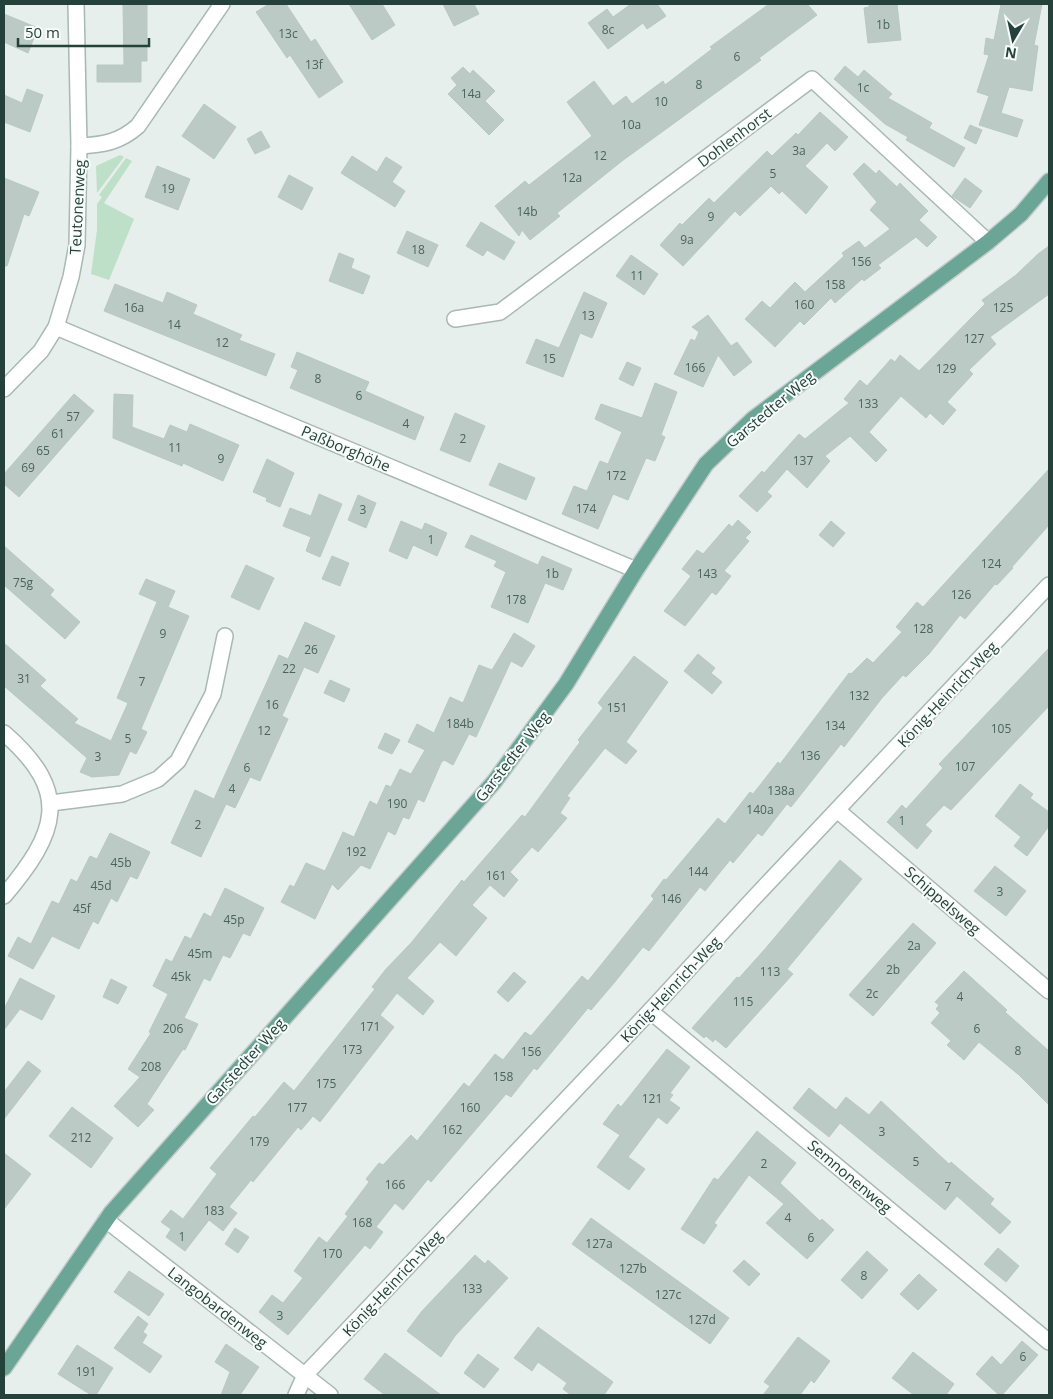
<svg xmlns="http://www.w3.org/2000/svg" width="1053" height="1399" font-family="'Open Sans',sans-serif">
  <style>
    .green { fill: #bfe0c8 }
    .building { fill: #bbcac4; stroke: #b8c9c2 }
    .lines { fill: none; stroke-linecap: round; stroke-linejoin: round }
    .minor-casing { stroke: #a8b8b2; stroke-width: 18 }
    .major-casing { stroke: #c2cac8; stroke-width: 18 }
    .minor { stroke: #fff; stroke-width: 15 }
    .major { stroke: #6aa596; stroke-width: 15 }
    .labels { text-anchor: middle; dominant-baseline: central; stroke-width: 4; stroke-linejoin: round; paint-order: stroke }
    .number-label { font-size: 12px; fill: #4a645c }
    .street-label { font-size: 15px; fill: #24423a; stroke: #f7fbf9 }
  </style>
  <rect width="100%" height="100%" fill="#e6efeb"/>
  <!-- green -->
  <g class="green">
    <polygon points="120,155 124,157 97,193 96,166"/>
    <polygon points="126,158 132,161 104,203 134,219 109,280 91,274 97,230 97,204 102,197 99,195"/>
  </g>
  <!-- building -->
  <g class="building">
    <polygon points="123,4 147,5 147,61 141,61 141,82 97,82 97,65 124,65"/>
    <polygon points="269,4 286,4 311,42 315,39 343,82 319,98 290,55 287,58 256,12"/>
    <polygon points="349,4 382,4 395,25 372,40"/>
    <polygon points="443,4 474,4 479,14 454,26"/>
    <polygon points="631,4 657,4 666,16 647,29 643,23 608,49 588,23 607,9 613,17"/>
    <polygon points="769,4 807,4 817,15 759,58 761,60 622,161 557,213 560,216 530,240 522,230 519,236 495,206 525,181 529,185 592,136 567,102 594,81 613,106 626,96 632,104 663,81 665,85 712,49 710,47"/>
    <polygon points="869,4 897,4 901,40 868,43 864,8 869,7"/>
    <polygon points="1001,4 1042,4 1034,45 1038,46 1032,91 1009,87 1001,113 1023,120 1017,137 979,125 989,96 977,92 989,55 984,54 986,38 994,40"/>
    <polygon points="4,14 38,28 28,53 4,42"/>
    <polygon points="845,66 858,77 864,70 892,94 888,98 932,123 929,128 965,148 954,167 906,140 908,137 885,124 834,79"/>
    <polygon points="463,67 470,74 473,70 495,91 485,101 504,120 489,135 448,94 457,85 451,78"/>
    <polygon points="27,89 43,95 30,132 4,122 4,95 22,103"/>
    <polygon points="204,104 236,127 214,159 182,136"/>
    <polygon points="820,112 848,137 835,151 827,143 805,166 828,187 806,214 782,191 779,194 771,186 740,216 735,211 683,266 660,245 680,223 682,225 709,198 714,203 767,151 772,156 796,133 798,135"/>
    <polygon points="970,125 982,130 976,144 964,138"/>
    <polygon points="261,131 270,147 255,154 247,139"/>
    <polygon points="352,156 377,172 386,157 402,167 392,182 405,191 395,207 341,173"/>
    <polygon points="864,163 876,174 879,170 897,187 900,183 928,211 919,220 937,237 927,247 916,237 878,265 881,268 864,281 862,279 835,303 831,298 804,325 800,321 775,347 745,319 762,301 770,308 795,282 805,292 844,256 842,253 859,241 865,248 890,229 870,210 877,202 853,174"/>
    <polygon points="157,166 190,179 178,210 145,197"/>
    <polygon points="289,175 313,188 302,210 278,197"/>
    <polygon points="4,178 39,192 29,216 24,214 7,266 4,266"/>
    <polygon points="965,178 982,191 970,208 952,196"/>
    <polygon points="481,222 515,242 504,260 487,250 483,256 466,246"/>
    <polygon points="407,231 438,245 428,267 397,253"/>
    <polygon points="1049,246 1049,294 990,337 996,344 969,370 973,374 947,402 956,410 943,425 930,413 926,418 901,396 869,432 887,450 876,462 850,436 825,456 830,461 807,488 787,469 767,492 772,496 757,512 739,496 762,471 764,473 799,434 805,439 849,403 844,399 860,380 867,386 891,359 895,362 900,355 919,371 985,304 982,300 1016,275 1038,254"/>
    <polygon points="339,253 354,259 351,268 370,276 363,294 329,281"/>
    <polygon points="631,255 658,274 644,295 616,276"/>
    <polygon points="115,284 163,303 167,292 197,305 193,314 242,335 239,340 275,354 266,376 104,311"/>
    <polygon points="584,292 607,303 592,338 580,333 563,377 526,363 536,339 559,348"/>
    <polygon points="708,315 731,346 737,342 752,362 734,376 718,355 703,387 674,374 691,339 695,341 699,332 692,327"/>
    <polygon points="297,352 369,382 365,391 424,417 415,440 290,388 298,370 291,367"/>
    <polygon points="627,362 641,368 633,386 619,379"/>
    <polygon points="655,383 677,392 661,435 665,437 655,461 646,458 628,500 613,494 598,529 562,514 574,486 587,491 600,461 608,464 622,432 595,419 601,404 642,418"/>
    <polygon points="74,394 94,411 19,497 4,484 4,474"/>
    <polygon points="114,394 133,395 132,427 164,439 170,425 187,432 190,424 239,445 223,481 183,463 182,466 113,438"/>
    <polygon points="455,413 485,426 470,462 440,450"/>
    <polygon points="267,459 294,473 280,507 266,501 267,498 253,492"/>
    <polygon points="499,463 535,478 526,500 489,485"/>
    <polygon points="1049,469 1049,525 1012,567 1013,568 997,585 995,584 965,619 960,615 929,654 906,677 903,675 882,698 844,747 841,744 791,807 787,804 762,836 758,833 733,863 730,860 705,891 700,887 649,951 643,947 614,983 591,1010 588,1008 537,1070 534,1068 511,1097 506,1094 431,1182 428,1179 403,1210 395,1203 376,1227 383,1232 370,1249 365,1245 288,1335 259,1312 272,1295 283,1303 303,1278 294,1271 319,1237 327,1243 348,1216 345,1214 369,1182 366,1179 379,1163 383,1165 411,1135 417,1141 464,1083 469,1087 495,1054 503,1060 525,1032 531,1036 582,976 588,981 654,899 651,896 664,879 666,880 718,818 725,824 750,792 753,794 778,762 780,764 849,673 851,674 867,658 873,663 902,632 896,627 917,602 923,607"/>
    <polygon points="319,494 342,504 320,557 306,551 311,537 283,526 290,508 311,516"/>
    <polygon points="358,495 376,503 366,528 348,520"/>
    <polygon points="738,520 751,532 745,538 749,541 724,571 731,576 716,595 712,592 685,626 664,611 691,576 682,569 697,550 703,554 729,524 732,527"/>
    <polygon points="401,521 422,530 425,523 447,533 437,556 413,545 407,559 389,551"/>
    <polygon points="831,521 845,533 833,547 819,535"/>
    <polygon points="471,535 538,565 542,556 572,569 563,590 545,583 528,623 491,607 506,572 494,566 497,561 465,547"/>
    <polygon points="4,546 54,590 50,595 80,622 65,639 4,585"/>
    <polygon points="332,556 349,563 340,586 322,579"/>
    <polygon points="246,565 274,578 259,610 231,597"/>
    <polygon points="146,579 175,591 168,607 189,616 141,729 147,732 136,754 130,751 119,775 92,777 80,772 87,758 4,686 4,643 46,680 40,686 78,719 74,723 111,741 128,703 117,698 157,602 160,603 139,594"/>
    <polygon points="305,622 335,636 318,673 304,667 282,716 288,719 260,781 250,777 235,808 226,804 201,857 171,843 195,790 214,799 279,655 288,659"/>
    <polygon points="514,633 535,646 522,667 511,661 476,737 469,734 453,765 444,760 441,763 424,802 418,799 409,819 403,817 395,835 388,831 370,869 361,865 338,890 332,884 315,919 281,902 290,885 294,887 306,863 325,871 343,832 354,837 370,801 377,805 386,785 391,787 400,769 411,774 425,750 408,742 417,724 434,733 450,697 463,703 479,665 492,670"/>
    <polygon points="1049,648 1049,706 951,810 944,805 925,825 932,831 917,849 887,822 902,805 906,809 943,768 939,764"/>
    <polygon points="698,654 715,668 711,673 722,682 712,694 684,671"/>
    <polygon points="634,656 668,682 626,742 637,751 626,764 605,748 567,796 570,798 560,813 567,818 538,852 532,847 510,872 518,880 504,897 490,885 472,905 487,918 456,956 440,942 407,978 434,1001 423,1015 397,993 380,1015 394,1027 320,1122 313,1116 301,1130 298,1127 253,1182 251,1180 229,1207 237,1213 223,1231 209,1220 185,1251 166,1237 171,1229 161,1222 171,1210 183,1219 217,1174 210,1168 253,1116 255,1117 284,1082 294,1091 375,989 372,987 386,969 411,943 462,880 464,882 522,815 525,817 580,742 578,740 603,708 598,703"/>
    <polygon points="330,680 350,689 344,702 324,693"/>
    <polygon points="385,733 400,740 392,754 378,748"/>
    <polygon points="1020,784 1033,794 1030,798 1049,812 1049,826 1027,856 1014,846 1021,837 995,816"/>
    <polygon points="110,833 150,852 137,879 130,876 117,902 111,898 98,924 93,921 79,949 52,936 33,969 8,956 18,937 31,944 52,901 59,904 71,879 77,882 90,856 97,859"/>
    <polygon points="840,860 862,879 787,969 793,974 726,1048 715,1039 713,1042 706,1036 704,1038 692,1028 737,977 739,978 765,949"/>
    <polygon points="995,866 1026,891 1006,916 974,891"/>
    <polygon points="225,888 264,908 250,936 243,933 230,958 223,955 210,981 204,978 184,1018 198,1024 185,1050 183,1049 147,1104 154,1110 138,1127 114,1106 140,1077 128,1069 151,1033 149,1032 168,994 153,986 166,959 172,962 185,936 191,939 204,913 211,917"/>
    <polygon points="913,923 936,943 873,1016 849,995"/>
    <polygon points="964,971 1007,1010 1005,1012 1049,1051 1049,1105 1019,1075 979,1042 964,1060 947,1045 951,1041 931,1023 940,1013 936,1009 939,1005 935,1002"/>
    <polygon points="514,972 526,982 508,1002 497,992"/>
    <polygon points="20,978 55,996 42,1020 20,1009 4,1030 4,1009"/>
    <polygon points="111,979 127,987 118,1004 103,997"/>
    <polygon points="667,1049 690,1067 670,1093 673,1095 669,1100 680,1108 667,1124 658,1117 628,1157 645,1169 629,1190 597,1167 620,1135 603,1124 618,1104 621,1107"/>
    <polygon points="28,1061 41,1071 4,1119 4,1092"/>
    <polygon points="809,1088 836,1110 846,1097 869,1115 881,1101 949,1164 951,1162 994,1199 990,1204 1011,1222 1000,1234 957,1196 945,1210 840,1123 829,1137 793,1108"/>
    <polygon points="72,1107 113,1138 91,1168 49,1136"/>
    <polygon points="757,1131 796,1163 780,1183 820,1221 822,1219 834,1230 807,1259 766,1223 784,1204 749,1175 714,1223 717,1225 704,1244 681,1229 714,1178 718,1180"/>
    <polygon points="4,1153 31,1174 4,1209"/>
    <polygon points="591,1218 729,1318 710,1344 572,1244"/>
    <polygon points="235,1228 249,1237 238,1253 225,1244"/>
    <polygon points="998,1248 1019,1266 1006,1282 984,1264"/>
    <polygon points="867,1251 888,1270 862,1299 841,1280"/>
    <polygon points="475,1255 485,1264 488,1260 508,1278 455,1336 441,1357 407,1331 422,1311"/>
    <polygon points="744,1260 760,1274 749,1286 733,1271"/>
    <polygon points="129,1271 164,1294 149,1316 114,1292"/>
    <polygon points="919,1274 937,1290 918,1310 900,1294"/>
    <polygon points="138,1316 148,1324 143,1332 147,1335 142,1343 162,1356 150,1373 114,1348"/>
    <polygon points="538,1327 613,1382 604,1395 571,1395 563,1389 567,1383 538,1362 532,1371 514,1358"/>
    <polygon points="798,1337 830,1361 814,1383 811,1380 800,1395 763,1395 770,1386 764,1382"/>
    <polygon points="1022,1341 1038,1355 1002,1395 999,1395 976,1374 992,1356 1001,1365"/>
    <polygon points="226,1344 259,1367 240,1395 221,1395 230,1372 215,1362"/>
    <polygon points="77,1345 113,1368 96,1395 91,1395 58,1374"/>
    <polygon points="913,1352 954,1384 946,1395 914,1395 892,1378"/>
    <polygon points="385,1353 441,1395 385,1395 364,1379"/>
    <polygon points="478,1354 499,1369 484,1388 464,1373"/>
  </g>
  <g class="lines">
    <defs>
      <g id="minor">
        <path d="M79,146C103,145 120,142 138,126L222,4"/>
        <polyline points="455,319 500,312 812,79 988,242"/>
        <polyline points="56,327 636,570"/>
        <polyline points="4,389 41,351 56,327 71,277 77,245 79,146 76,4"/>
        <path d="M4,733C73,793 57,833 4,896"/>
        <polyline points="51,803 122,794 158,779 178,761 213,694 225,636"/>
        <polyline points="837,810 1049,991"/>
        <polyline points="650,1011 1049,1342"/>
        <polyline points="106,1220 330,1395"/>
        <polyline points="296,1395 305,1375 650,1011 752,900 1049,585"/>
      </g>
      <polyline id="major" points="4,1368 111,1213 494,782 566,684 636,570 706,464 753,419 988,242 1021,214 1049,181"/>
    </defs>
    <!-- minor casing -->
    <use href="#minor" class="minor-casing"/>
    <!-- major casing -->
    <use href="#major" class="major-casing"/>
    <!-- minor -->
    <use href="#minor" class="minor"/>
    <!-- major -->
    <use href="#major" class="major"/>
  </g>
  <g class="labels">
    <!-- number labels -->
    <g class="number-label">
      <text x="883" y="24">1b</text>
      <text x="608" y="29">8c</text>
      <text x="288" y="33">13c</text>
      <text x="737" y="56">6</text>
      <text x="314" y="64">13f</text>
      <text x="699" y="84">8</text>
      <text x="863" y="87">1c</text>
      <text x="471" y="93">14a</text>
      <text x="661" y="101">10</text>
      <text x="631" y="124">10a</text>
      <text x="799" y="150">3a</text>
      <text x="600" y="155">12</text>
      <text x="773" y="173">5</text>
      <text x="572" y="177">12a</text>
      <text x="168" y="188">19</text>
      <text x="527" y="211">14b</text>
      <text x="711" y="216">9</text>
      <text x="687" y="239">9a</text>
      <text x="418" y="249">18</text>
      <text x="861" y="261">156</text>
      <text x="637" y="275">11</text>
      <text x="835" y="284">158</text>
      <text x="804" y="304">160</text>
      <text x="134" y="307">16a</text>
      <text x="1003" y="307">125</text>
      <text x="588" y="315">13</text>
      <text x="174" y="324">14</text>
      <text x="974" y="338">127</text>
      <text x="222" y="342">12</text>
      <text x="549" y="358">15</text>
      <text x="695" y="367">166</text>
      <text x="946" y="368">129</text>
      <text x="318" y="378">8</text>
      <text x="359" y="395">6</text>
      <text x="868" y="403">133</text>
      <text x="73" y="416">57</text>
      <text x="406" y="423">4</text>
      <text x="58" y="433">61</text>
      <text x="463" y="438">2</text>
      <text x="175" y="447">11</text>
      <text x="43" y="450">65</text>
      <text x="221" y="458">9</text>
      <text x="803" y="460">137</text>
      <text x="28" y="467">69</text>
      <text x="616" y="475">172</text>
      <text x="586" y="508">174</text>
      <text x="363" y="509">3</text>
      <text x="431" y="539">1</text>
      <text x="991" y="563">124</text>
      <text x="552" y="573">1b</text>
      <text x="707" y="573">143</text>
      <text x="23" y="582">75g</text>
      <text x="961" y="594">126</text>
      <text x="516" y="599">178</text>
      <text x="923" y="628">128</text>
      <text x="163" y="633">9</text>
      <text x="311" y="649">26</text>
      <text x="289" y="668">22</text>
      <text x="24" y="678">31</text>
      <text x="142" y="681">7</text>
      <text x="859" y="695">132</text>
      <text x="272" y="704">16</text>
      <text x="617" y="707">151</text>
      <text x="460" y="723">184b</text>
      <text x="835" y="725">134</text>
      <text x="1001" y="728">105</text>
      <text x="264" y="730">12</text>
      <text x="128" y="738">5</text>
      <text x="810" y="755">136</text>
      <text x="98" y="756">3</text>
      <text x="965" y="766">107</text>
      <text x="247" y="767">6</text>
      <text x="232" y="788">4</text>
      <text x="781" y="790">138a</text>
      <text x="397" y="803">190</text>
      <text x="760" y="809">140a</text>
      <text x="902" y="820">1</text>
      <text x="198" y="824">2</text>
      <text x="356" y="851">192</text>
      <text x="121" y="862">45b</text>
      <text x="698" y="871">144</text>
      <text x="496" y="875">161</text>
      <text x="101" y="885">45d</text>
      <text x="1000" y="891">3</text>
      <text x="671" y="898">146</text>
      <text x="82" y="908">45f</text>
      <text x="234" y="919">45p</text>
      <text x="914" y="945">2a</text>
      <text x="200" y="953">45m</text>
      <text x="893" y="969">2b</text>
      <text x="770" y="971">113</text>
      <text x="181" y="976">45k</text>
      <text x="872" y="993">2c</text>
      <text x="960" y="996">4</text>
      <text x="743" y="1001">115</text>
      <text x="370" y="1026">171</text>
      <text x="173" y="1028">206</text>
      <text x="977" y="1028">6</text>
      <text x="352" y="1049">173</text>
      <text x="1018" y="1050">8</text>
      <text x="531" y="1051">156</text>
      <text x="151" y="1066">208</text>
      <text x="503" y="1076">158</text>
      <text x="326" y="1083">175</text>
      <text x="652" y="1098">121</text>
      <text x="297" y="1107">177</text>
      <text x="470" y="1107">160</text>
      <text x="452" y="1129">162</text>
      <text x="882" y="1131">3</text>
      <text x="81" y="1137">212</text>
      <text x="259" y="1141">179</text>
      <text x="916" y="1161">5</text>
      <text x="764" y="1163">2</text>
      <text x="395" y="1184">166</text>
      <text x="948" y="1186">7</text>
      <text x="214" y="1210">183</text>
      <text x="788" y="1217">4</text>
      <text x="362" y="1222">168</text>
      <text x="182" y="1236">1</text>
      <text x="811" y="1237">6</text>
      <text x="599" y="1243">127a</text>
      <text x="332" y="1253">170</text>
      <text x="633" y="1268">127b</text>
      <text x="864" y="1275">8</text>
      <text x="472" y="1288">133</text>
      <text x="668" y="1294">127c</text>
      <text x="280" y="1315">3</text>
      <text x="702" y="1319">127d</text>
      <text x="1023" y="1356">6</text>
      <text x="86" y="1371">191</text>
    </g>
    <!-- street labels -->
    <g class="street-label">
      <text transform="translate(734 137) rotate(-37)">Dohlenhorst</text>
      <text transform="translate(77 207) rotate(-87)">Teutonenweg</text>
      <text transform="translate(770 409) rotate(-40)">Garstedter Weg</text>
      <text transform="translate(346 448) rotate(23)">Paßborghöhe</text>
      <text transform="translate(947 694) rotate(-47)">König-Heinrich-Weg</text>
      <text transform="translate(512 756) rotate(-52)">Garstedter Weg</text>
      <text transform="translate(943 900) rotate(41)">Schippelsweg</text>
      <text transform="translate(670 989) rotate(-47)">König-Heinrich-Weg</text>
      <text transform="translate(245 1061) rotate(-48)">Garstedter Weg</text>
      <text transform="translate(850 1176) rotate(40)">Semnonenweg</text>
      <text transform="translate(392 1283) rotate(-47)">König-Heinrich-Weg</text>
      <text transform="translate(218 1307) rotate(38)">Langobardenweg</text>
    </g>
  </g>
  <!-- border -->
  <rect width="1053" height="1399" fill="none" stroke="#24423a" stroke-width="10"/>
  <!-- north arrow -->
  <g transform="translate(1013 40) rotate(189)" stroke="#f7fbf9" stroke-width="4" paint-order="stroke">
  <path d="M0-4L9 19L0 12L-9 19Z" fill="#24423a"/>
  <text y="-8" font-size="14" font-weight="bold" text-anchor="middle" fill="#24423a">N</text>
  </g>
  <!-- scale -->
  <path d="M18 38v8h131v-8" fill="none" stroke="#24423a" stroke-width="2.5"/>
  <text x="25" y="38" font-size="15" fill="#24423a" stroke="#f7fbf9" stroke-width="4" paint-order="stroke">50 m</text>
</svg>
